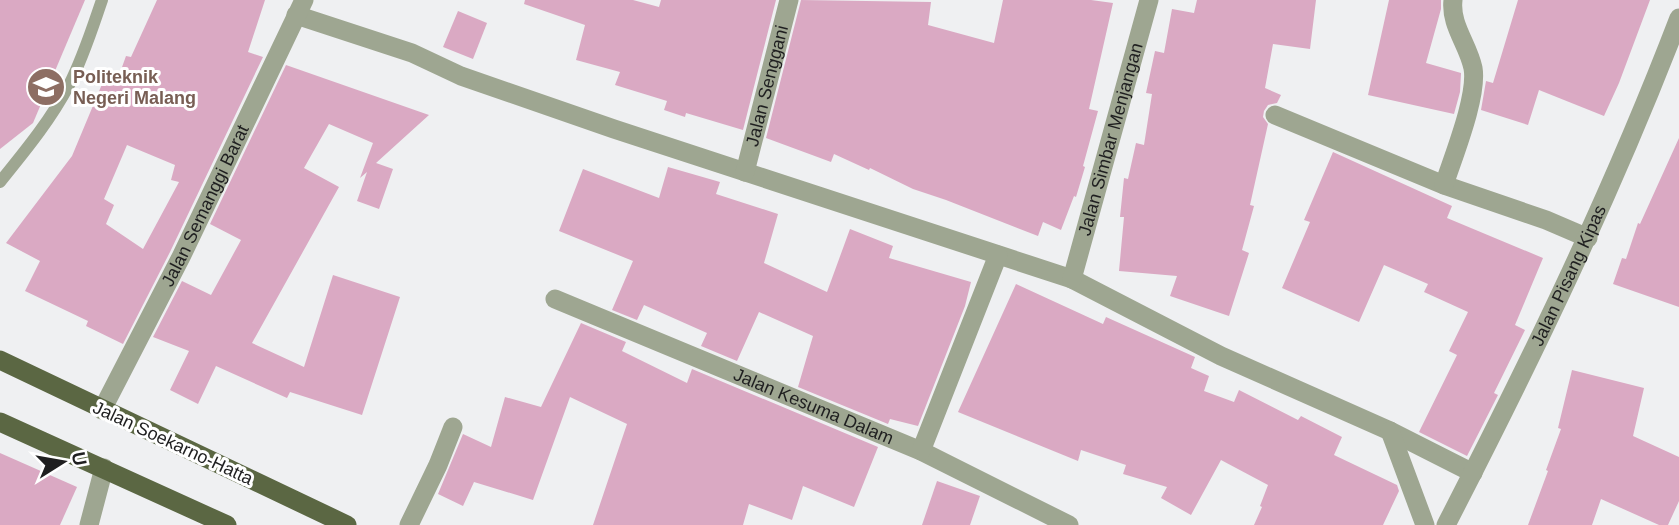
<svg xmlns="http://www.w3.org/2000/svg" width="1679" height="525" font-family="Arial,sans-serif">
  <style>
    .building { fill: #daa9c3; fill-rule: evenodd }
    .lines { fill: none; stroke-linecap: round; stroke-linejoin: round }
    .service { stroke: #9ea691; stroke-width: 12 }
    .minor { stroke: #9ea691; stroke-width: 19 }
    .tertiary { stroke: #9ea691; stroke-width: 19 }
    .primary { stroke: #5b6743; stroke-width: 19 }
    .labels { text-anchor: middle; dominant-baseline: central; stroke-width: 6; stroke-linejoin: round; paint-order: stroke }
    .education-label { font-size: 18px; font-weight: bold; fill: #785e54; stroke: #fff; text-anchor: start }
    .street-label { font-size: 18px; fill: #1f1f20; stroke: #fff }
  </style>
  <rect width="100%" height="100%" fill="#eff0f2"/>
  <!-- building -->
  <g class="building">
    <polygon points="0,0 85,0 33,123 0,149"/>
    <path d="M157,0H265L248,52L263,57L170,252L123,344L86,326L88,321L25,291L40,261L6,243L72,156L105,77L117,81L126,56L131,57ZM127,145L175,165L171,180L179,182L143,249L106,224L114,205L104,199Z"/>
    <polygon points="525,0 633,0 659,7 661,0 776,0 743,130 686,113 685,117 664,110 667,101 615,85 620,72 576,60 585,25 524,4"/>
    <polygon points="801,0 931,2 928,25 994,43 1003,0 1091,0 1113,3 1089,109 1098,111 1083,166 1085,167 1076,197 1074,196 1061,230 1043,222 1038,236 946,200 913,189 870,168 869,170 834,154 831,162 766,138"/>
    <polygon points="1197,0 1316,0 1310,49 1273,44 1265,88 1281,95 1277,103 1268,105 1264,111 1263,117 1268,124 1250,205 1254,206 1242,250 1249,253 1229,316 1170,296 1177,276 1119,271 1124,217 1120,217 1124,178 1128,179 1136,143 1144,145 1152,94 1146,93 1155,51 1164,53 1172,9 1194,13"/>
    <polygon points="1389,0 1441,0 1441,9 1426,63 1461,73 1460,92 1454,114 1368,95"/>
    <polygon points="1518,0 1650,0 1619,83 1604,116 1539,90 1528,125 1481,110 1486,81 1493,83"/>
    <polygon points="458,11 487,23 473,59 443,47"/>
    <polygon points="286,65 429,115 376,163 393,169 379,209 357,201 367,172 360,178 373,143 329,124 304,168 339,187 252,343 304,367 333,275 400,297 362,415 290,392 287,398 216,366 198,404 170,390 189,351 153,337 182,281 211,295 241,240 210,224"/>
    <polygon points="1679,138 1679,307 1613,284 1622,258 1626,259 1638,223 1640,224"/>
    <polygon points="1333,152 1452,206 1447,218 1543,258 1515,325 1525,330 1494,393 1498,395 1467,456 1419,432 1457,355 1449,351 1468,312 1424,292 1428,284 1384,265 1359,322 1282,288 1310,222 1304,220"/>
    <polygon points="668,167 720,182 716,194 778,214 764,263 827,292 850,229 893,246 889,258 971,282 965,306 918,426 890,419 888,424 798,387 813,336 759,312 737,361 701,346 707,333 644,305 637,320 612,310 633,261 559,231 583,169 659,198"/>
    <polygon points="1016,284 1103,324 1106,317 1195,357 1191,368 1209,376 1204,391 1234,402 1239,390 1298,420 1301,416 1342,437 1334,455 1397,485 1399,491 1383,525 1254,525 1262,507 1260,506 1268,485 1221,460 1191,515 1161,498 1167,487 1123,474 1126,465 1081,450 1078,461 958,412"/>
    <polygon points="581,323 626,342 622,351 687,383 692,369 878,447 854,507 803,486 792,520 749,504 743,525 593,525 627,424 570,397 533,500 474,482 463,506 438,494 463,434 491,447 505,397 541,407"/>
    <polygon points="1572,370 1644,388 1633,436 1679,457 1679,501 1668,525 1659,525 1601,499 1592,525 1528,525 1548,471 1546,470 1561,429 1558,428"/>
    <polygon points="0,453 77,487 60,525 0,525"/>
    <polygon points="937,481 980,496 970,525 922,525"/>
  </g>
  <g class="lines">
    <!-- service -->
    <path class="service" d="M0,182C25,151 50,121 69,85C83,58 92,29 102,0"/>
    <!-- minor -->
    <g class="minor">
      <polyline points="296,15 412,53 461,76 614,129 1072,279 1221,356 1390,431 1473,473"/>
      <polyline points="1275,115 1444,185 1546,220 1588,238"/>
      <path id="s1" d="M745,172L789,0"/>
      <path d="M1444,185C1453,157 1478,96 1473,68C1468,44 1450,25 1453,0"/>
      <path id="s2" d="M1072,279L1149,0"/>
      <path id="s3" d="M555,299L921,451L1069,525"/>
      <path id="s4" d="M102,410L181,257L304,0"/>
      <polyline points="1390,431 1425,525"/>
      <polyline points="921,451 998,255"/>
      <polyline points="89,525 104,468"/>
      <polyline points="409,525 438,465 453,427"/>
    </g>
    <!-- tertiary -->
    <path class="tertiary" id="s5" d="M1446,525C1532,358 1612,193 1679,18"/>
    <!-- primary -->
    <g class="primary">
      <polyline points="0,360 347,525"/>
      <polyline points="0,422 227,525"/>
    </g>
  </g>
  <!-- icons -->
  <defs>
    <symbol id="university-disc" viewBox="-11 -11 22 22"><circle r="9.5" fill="#8d6e63" stroke="#fff"/><path d="M0-5L7-2L0 1L-7-2ZM-4 1L0 2.5L4 1V4Q0 6-4 4Z" fill="#fff"/></symbol>
  </defs>
  <g fill-rule="evenodd">
    <use href="#university-disc" x="24" y="65" width="44" height="44"/>
  </g>
  <g class="labels">
    <!-- education labels -->
    <g class="education-label">
      <text x="73" y="77">Politeknik<tspan x="73" dy="21">Negeri Malang</tspan></text>
    </g>
    <!-- street labels -->
    <g class="street-label">
      <text stroke="none"><textPath href="#s1" startOffset="89">Jalan Senggani</textPath></text>
      <text stroke="none"><textPath href="#s2" startOffset="145">Jalan Simbar Menjangan</textPath></text>
      <text stroke="none"><textPath href="#s4" startOffset="229">Jalan Semanggi Barat</textPath></text>
      <text stroke="none"><textPath href="#s5" startOffset="278">Jalan Pisang Kipas</textPath></text>
      <text stroke="none"><textPath href="#s3" startOffset="280">Jalan Kesuma Dalam</textPath></text>
      <text transform="translate(173 443) rotate(25)">Jalan Soekarno-Hatta</text>
    </g>
  </g>
  <!-- north arrow -->
  <g transform="translate(63 462) rotate(79)" stroke="#ffffff" stroke-width="5" paint-order="stroke">
  <path d="M0-5L12 26L0 18L-12 26Z" fill="#1f1f20"/>
  <text y="-10" font-size="19" font-weight="bold" text-anchor="middle" fill="#1f1f20">U</text>
  </g>
</svg>
